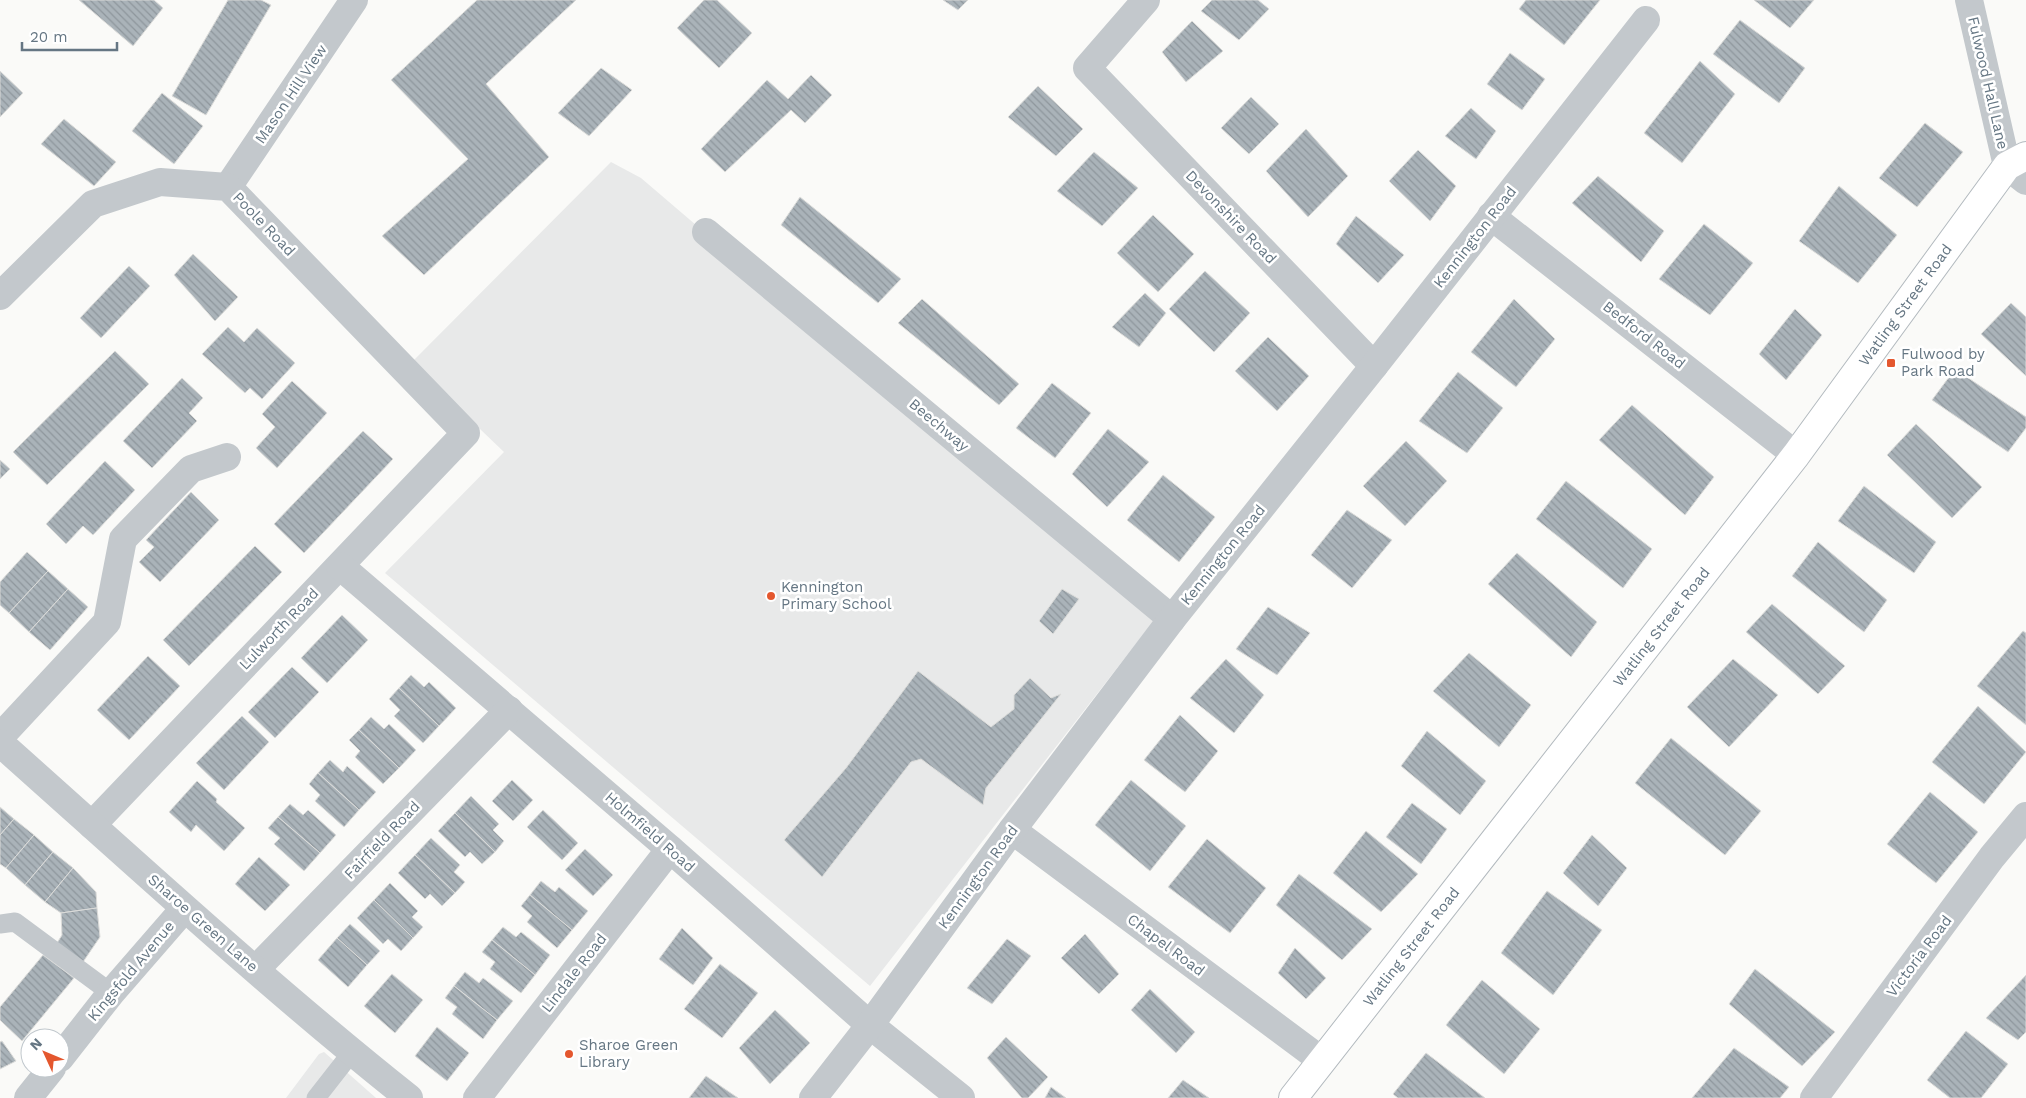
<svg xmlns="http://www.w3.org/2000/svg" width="2026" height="1098" font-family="'Work Sans',sans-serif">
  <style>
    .built { fill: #e8e9e9 }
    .building { fill: url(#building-back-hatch); stroke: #dcdcda }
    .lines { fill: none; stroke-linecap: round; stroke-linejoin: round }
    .secondary-casing { stroke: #b3babf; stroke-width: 30 }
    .service { stroke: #c3c8cc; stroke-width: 19 }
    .minor { stroke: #c3c8cc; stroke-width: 28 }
    .tertiary { stroke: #c3c8cc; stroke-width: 28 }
    .secondary { stroke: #fff; stroke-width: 28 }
    .poi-dot { fill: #e4572e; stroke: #fff; stroke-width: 2 }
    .labels { text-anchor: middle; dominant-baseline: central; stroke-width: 5; stroke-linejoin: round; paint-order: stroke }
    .street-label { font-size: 15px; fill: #657683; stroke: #fff }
    .poi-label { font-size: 15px; fill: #657683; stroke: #fff; text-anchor: start }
  </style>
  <defs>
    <pattern id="building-back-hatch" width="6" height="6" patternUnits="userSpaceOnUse" patternTransform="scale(1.25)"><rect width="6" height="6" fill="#aab3b9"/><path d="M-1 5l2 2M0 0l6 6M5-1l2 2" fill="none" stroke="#8e969c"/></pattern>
  </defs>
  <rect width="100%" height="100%" fill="#fafaf8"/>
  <!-- built -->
  <g class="built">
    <polygon points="611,162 641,178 1156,618 870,986 385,573 504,452 411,363"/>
    <polygon points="324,1052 376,1098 286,1098 319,1054"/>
  </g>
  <!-- building -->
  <g class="building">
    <polygon points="79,0 154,0 163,8 133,46"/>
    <polygon points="228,0 261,0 271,5 206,115 172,96"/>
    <polygon points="477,0 576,0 486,84 549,157 424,275 382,236 468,159 391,80"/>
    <polygon points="704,0 717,0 752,33 719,68 677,28"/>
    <polygon points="943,0 968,0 958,10"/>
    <polygon points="1212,0 1258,0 1269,9 1239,40 1201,11"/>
    <polygon points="1526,0 1600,0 1564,45 1519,9"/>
    <polygon points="1754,0 1814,0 1790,28"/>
    <polygon points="1740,20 1805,68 1779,103 1713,54"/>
    <polygon points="1192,21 1223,51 1186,82 1162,52"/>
    <polygon points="1510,53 1545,79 1522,110 1487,84"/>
    <polygon points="1700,61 1735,94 1682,163 1644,133"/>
    <polygon points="601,68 632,90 589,136 558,113"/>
    <polygon points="0,71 23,93 0,117"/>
    <polygon points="811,75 832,95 805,123 791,110 725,172 701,149 767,80 788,99"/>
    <polygon points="1038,86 1083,129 1056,156 1008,117"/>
    <polygon points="162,93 203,126 174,164 132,131"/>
    <polygon points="1251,97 1279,124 1249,154 1221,128"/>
    <polygon points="1471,108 1496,131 1476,159 1445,136"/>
    <polygon points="64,119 116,162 94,186 41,144"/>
    <polygon points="1925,123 1963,152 1917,207 1879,178"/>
    <polygon points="1306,129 1348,176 1308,217 1266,171"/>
    <polygon points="1418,150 1456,186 1430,221 1389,181"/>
    <polygon points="1094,152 1138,188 1102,226 1057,191"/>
    <polygon points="1598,176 1664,231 1641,262 1572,203"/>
    <polygon points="1839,186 1897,235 1858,283 1799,241"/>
    <polygon points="800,197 901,279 878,303 781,225"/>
    <polygon points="1153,215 1194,254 1158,292 1117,253"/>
    <polygon points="1356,216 1404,255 1378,283 1336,244"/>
    <polygon points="1704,224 1753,263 1710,315 1659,279"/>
    <polygon points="193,254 238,297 215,321 174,275"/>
    <polygon points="129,266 150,286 101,338 80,318"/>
    <polygon points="1205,271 1250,313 1214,352 1169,309"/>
    <polygon points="1145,293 1166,313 1139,347 1112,327"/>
    <polygon points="922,299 1019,384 999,405 898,323"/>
    <polygon points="1514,299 1555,339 1516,387 1471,352"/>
    <polygon points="2011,303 2026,317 2026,376 1981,334"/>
    <polygon points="1795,309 1822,335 1786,380 1759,354"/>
    <polygon points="228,327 244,342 257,328 295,363 262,399 250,388 245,393 202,354"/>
    <polygon points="1268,337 1309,376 1277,411 1235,371"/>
    <polygon points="115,351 149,384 47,485 13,452"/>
    <polygon points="1955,369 2026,417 2026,428 2008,452 1932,400"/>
    <polygon points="1458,372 1503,408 1467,453 1419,421"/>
    <polygon points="182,378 203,398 189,413 197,421 152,468 123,441"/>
    <polygon points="292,381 327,413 277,468 256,448 275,427 262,414"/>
    <polygon points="1052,383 1091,413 1055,458 1016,428"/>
    <polygon points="1632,405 1714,477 1685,515 1599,440"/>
    <polygon points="1916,424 1982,487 1952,518 1887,455"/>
    <polygon points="1108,429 1149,462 1107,507 1072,474"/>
    <polygon points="363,431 393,459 304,553 274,524"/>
    <polygon points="1406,441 1447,481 1405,526 1363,486"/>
    <polygon points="0,460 10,469 0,479"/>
    <polygon points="105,461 135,490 93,535 83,526 66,544 46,524"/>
    <polygon points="1163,475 1215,517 1179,562 1127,520"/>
    <polygon points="1566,481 1652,549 1623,588 1536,519"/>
    <polygon points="1864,486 1936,542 1914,573 1838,521"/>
    <polygon points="191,492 219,520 160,582 139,562 154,547 146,540"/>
    <polygon points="1347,510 1392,540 1352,588 1311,555"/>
    <polygon points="1818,542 1887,600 1864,632 1792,576"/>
    <polygon points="255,546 282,572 189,666 163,640"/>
    <polygon points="27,552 48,571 9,613 0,605 0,582"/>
    <polygon points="1517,553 1597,622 1571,657 1488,584"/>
    <polygon points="48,571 68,589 29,632 9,613"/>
    <polygon points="68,589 88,607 50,650 29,632"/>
    <polygon points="1062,589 1079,599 1053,634 1039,621"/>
    <polygon points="1772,604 1845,666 1818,694 1746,632"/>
    <polygon points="1268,607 1310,633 1277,675 1236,649"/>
    <polygon points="342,615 368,640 327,683 301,658"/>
    <polygon points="2023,631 2026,633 2026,725 1977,686"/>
    <polygon points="1469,653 1531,705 1499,747 1433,691"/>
    <polygon points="148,656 180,686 129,740 97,710"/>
    <polygon points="1226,659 1264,695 1234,733 1190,698"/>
    <polygon points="1733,659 1778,695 1729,747 1687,707"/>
    <polygon points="292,667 319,692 275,738 248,712"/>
    <polygon points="918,671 991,727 1014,709 1014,695 1030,678 1051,698 1061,694 986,788 983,805 921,759 911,762 822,877 784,840 846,768"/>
    <polygon points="411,675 424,687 429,682 456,708 439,726 399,688"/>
    <polygon points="399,688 439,726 423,743 394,716 400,710 389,699"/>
    <polygon points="1978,706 2026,752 1984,804 1932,762"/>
    <polygon points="1180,715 1218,751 1185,792 1144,760"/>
    <polygon points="242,716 269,742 224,790 196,763"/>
    <polygon points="371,717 384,729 389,724 416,750 399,768 359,730"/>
    <polygon points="359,730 399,768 383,784 355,757 360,751 349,740"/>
    <polygon points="1427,731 1486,781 1460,815 1401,766"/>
    <polygon points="1671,738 1761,811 1725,855 1635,783"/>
    <polygon points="330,760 343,772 347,766 376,792 359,810 318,773"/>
    <polygon points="318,773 359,810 344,827 315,801 320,795 309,784"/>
    <polygon points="512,780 533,800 513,821 492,801"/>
    <polygon points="1131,780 1186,826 1150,871 1095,825"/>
    <polygon points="197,781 217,799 216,802 245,828 224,851 196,825 191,832 169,812"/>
    <polygon points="1930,792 1978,832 1936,883 1887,844"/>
    <polygon points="471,796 499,824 493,830 504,841 495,852 455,813"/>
    <polygon points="1412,803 1447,829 1421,864 1386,837"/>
    <polygon points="290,804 303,815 308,810 336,835 320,853 278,817"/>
    <polygon points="0,807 14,819 0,835"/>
    <polygon points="543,810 578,843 562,860 527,827"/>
    <polygon points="455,813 495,852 482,864 470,852 465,857 438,831"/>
    <polygon points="278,817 320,853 304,871 274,844 280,838 268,828"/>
    <polygon points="14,819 34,835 6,868 0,864 0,835"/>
    <polygon points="1366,831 1418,874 1381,912 1333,873"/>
    <polygon points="34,835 53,852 25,885 6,868"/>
    <polygon points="1592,835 1627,868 1598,906 1563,873"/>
    <polygon points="431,838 460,865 454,872 465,882 455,893 415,855"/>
    <polygon points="1207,839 1266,888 1230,933 1168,887"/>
    <polygon points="585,849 613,875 593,896 565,870"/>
    <polygon points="53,852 73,868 45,902 25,885"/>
    <polygon points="415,855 455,893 442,906 430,894 425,899 398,873"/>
    <polygon points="259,857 290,885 265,911 235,884"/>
    <polygon points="73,868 96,892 97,908 61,913 45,902"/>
    <polygon points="1299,874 1372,929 1342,960 1276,905"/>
    <polygon points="541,881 555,892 559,887 588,911 572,930 530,895"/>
    <polygon points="390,883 418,911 412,917 423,927 413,938 374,900"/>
    <polygon points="1547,891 1602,930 1553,995 1501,953"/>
    <polygon points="530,895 572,930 557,948 527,922 532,916 521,906"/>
    <polygon points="374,900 413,938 401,951 388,939 383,944 357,918"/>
    <polygon points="97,908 100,937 83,962 57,943 62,935 61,913"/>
    <polygon points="350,924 380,951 367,965 337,938"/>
    <polygon points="503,927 516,937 521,932 550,955 535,975 492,940"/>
    <polygon points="682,928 713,958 693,985 659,959"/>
    <polygon points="1085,934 1119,974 1099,994 1061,958"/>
    <polygon points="337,938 367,965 348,987 318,960"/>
    <polygon points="1007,939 1031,956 992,1004 967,988"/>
    <polygon points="492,940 535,975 521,993 490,969 495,962 482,952"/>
    <polygon points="1295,948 1326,978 1306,999 1278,973"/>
    <polygon points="43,955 74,978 22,1041 0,1020 0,1007"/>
    <polygon points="720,964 758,993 722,1038 684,1009"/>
    <polygon points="1755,969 1835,1032 1802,1066 1729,1004"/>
    <polygon points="465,972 479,983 483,978 513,1001 497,1020 454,986"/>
    <polygon points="392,974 423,1000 395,1033 364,1006"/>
    <polygon points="2026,975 2026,1032 2018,1040 1986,1018"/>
    <polygon points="1482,980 1540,1029 1504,1074 1446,1025"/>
    <polygon points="454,986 497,1020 483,1039 452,1014 457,1007 445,998"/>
    <polygon points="1150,989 1195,1032 1176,1053 1131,1010"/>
    <polygon points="775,1010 810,1043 770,1084 739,1048"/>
    <polygon points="437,1027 469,1053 447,1081 415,1056"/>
    <polygon points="1966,1031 2008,1064 1981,1098 1950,1098 1927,1080"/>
    <polygon points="1006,1037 1048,1077 1028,1098 1022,1098 987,1058"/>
    <polygon points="2,1041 16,1061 0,1069 0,1042"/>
    <polygon points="1734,1048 1789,1087 1780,1098 1692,1098"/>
    <polygon points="1426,1053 1485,1098 1398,1098 1393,1094"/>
    <polygon points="706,1076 738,1098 689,1098"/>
    <polygon points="1183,1080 1209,1098 1168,1098"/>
    <polygon points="1051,1087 1066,1098 1045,1098"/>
  </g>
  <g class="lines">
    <defs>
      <g id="secondary">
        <path id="s1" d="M1293,1098L1796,455L2007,166L2026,156"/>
      </g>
    </defs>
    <!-- secondary casing -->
    <use href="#secondary" class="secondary-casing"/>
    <!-- service -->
    <g class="service">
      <polyline points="0,924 15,922 111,993"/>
      <polyline points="316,1098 352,1052"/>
    </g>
    <!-- minor -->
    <g class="minor">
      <polyline points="1146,0 1087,68 1374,366"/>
      <polyline points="1969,0 2007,166 2026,181"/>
      <polyline points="228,187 354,0"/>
      <polyline points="1491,216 1796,455"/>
      <polyline points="706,232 1172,619"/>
      <polyline points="0,296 93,204 160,182 228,187 466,433 92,825"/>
      <polyline points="340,566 670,849 870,1025 961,1098"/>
      <polyline points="0,737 107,622 123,539 191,469 227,457"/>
      <polyline points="1012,830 1321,1060"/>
      <polyline points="256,969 509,710"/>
      <polyline points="60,1058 111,993 184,909"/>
      <polyline points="28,1098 52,1068"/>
      <polyline points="477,1098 670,849"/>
      <polyline points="813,1098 870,1025 1012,830 1172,619 1374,366 1646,20"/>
      <polyline points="1814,1098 1992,857 2026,816"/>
    </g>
    <!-- tertiary -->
    <path class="tertiary" d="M0,743C135,863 268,986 409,1098"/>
    <!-- secondary -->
    <use href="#secondary" class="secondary"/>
  </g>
  <!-- markers -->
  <g class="poi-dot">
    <rect x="1886" y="358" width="10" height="10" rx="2.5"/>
    <circle cx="771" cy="596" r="5"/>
    <circle cx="569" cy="1054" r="5"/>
  </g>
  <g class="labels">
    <!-- street labels -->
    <g class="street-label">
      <text transform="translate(1988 83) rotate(77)">Fulwood Hall Lane</text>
      <text transform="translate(291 94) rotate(-56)">Mason Hill View</text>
      <text transform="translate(1231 217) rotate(46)">Devonshire Road</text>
      <text transform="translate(264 224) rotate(46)">Poole Road</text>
      <text transform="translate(1475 237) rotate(-52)">Kennington Road</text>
      <text stroke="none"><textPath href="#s1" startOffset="1002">Watling Street Road</textPath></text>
      <text transform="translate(1644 335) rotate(38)">Bedford Road</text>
      <text transform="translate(939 425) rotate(40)">Beechway</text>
      <text transform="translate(1223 555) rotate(-51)">Kennington Road</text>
      <text stroke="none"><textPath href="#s1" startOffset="598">Watling Street Road</textPath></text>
      <text transform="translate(279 629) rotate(-46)">Lulworth Road</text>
      <text transform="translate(650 832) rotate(41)">Holmfield Road</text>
      <text transform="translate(382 840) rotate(-46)">Fairfield Road</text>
      <text transform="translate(978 877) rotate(-54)">Kennington Road</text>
      <text transform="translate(203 923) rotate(41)">Sharoe Green Lane</text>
      <text transform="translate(1166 945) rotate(37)">Chapel Road</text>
      <text stroke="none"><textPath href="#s1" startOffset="192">Watling Street Road</textPath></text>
      <text transform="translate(1919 956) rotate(-53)">Victoria Road</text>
      <text transform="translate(131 971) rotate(-50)">Kingsfold Avenue</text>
      <text transform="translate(574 973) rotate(-52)">Lindale Road</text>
    </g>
    <!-- poi labels -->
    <g class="poi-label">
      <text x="1901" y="354">Fulwood by<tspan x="1901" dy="17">Park Road</tspan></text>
      <text x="781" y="587">Kennington<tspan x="781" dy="17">Primary School</tspan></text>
      <text x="579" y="1045">Sharoe Green<tspan x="579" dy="17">Library</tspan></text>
    </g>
  </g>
  <!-- north arrow -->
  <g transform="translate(45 1053) rotate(314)"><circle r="24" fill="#ffffff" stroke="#c1c8cd"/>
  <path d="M0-4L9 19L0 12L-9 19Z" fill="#e4572e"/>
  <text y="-8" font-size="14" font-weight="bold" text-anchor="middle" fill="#657683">N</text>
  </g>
  <!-- scale -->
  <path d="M22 42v8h95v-8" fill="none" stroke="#657683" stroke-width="2.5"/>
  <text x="30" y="42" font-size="15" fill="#657683" stroke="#ffffff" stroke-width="4" paint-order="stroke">20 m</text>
</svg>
